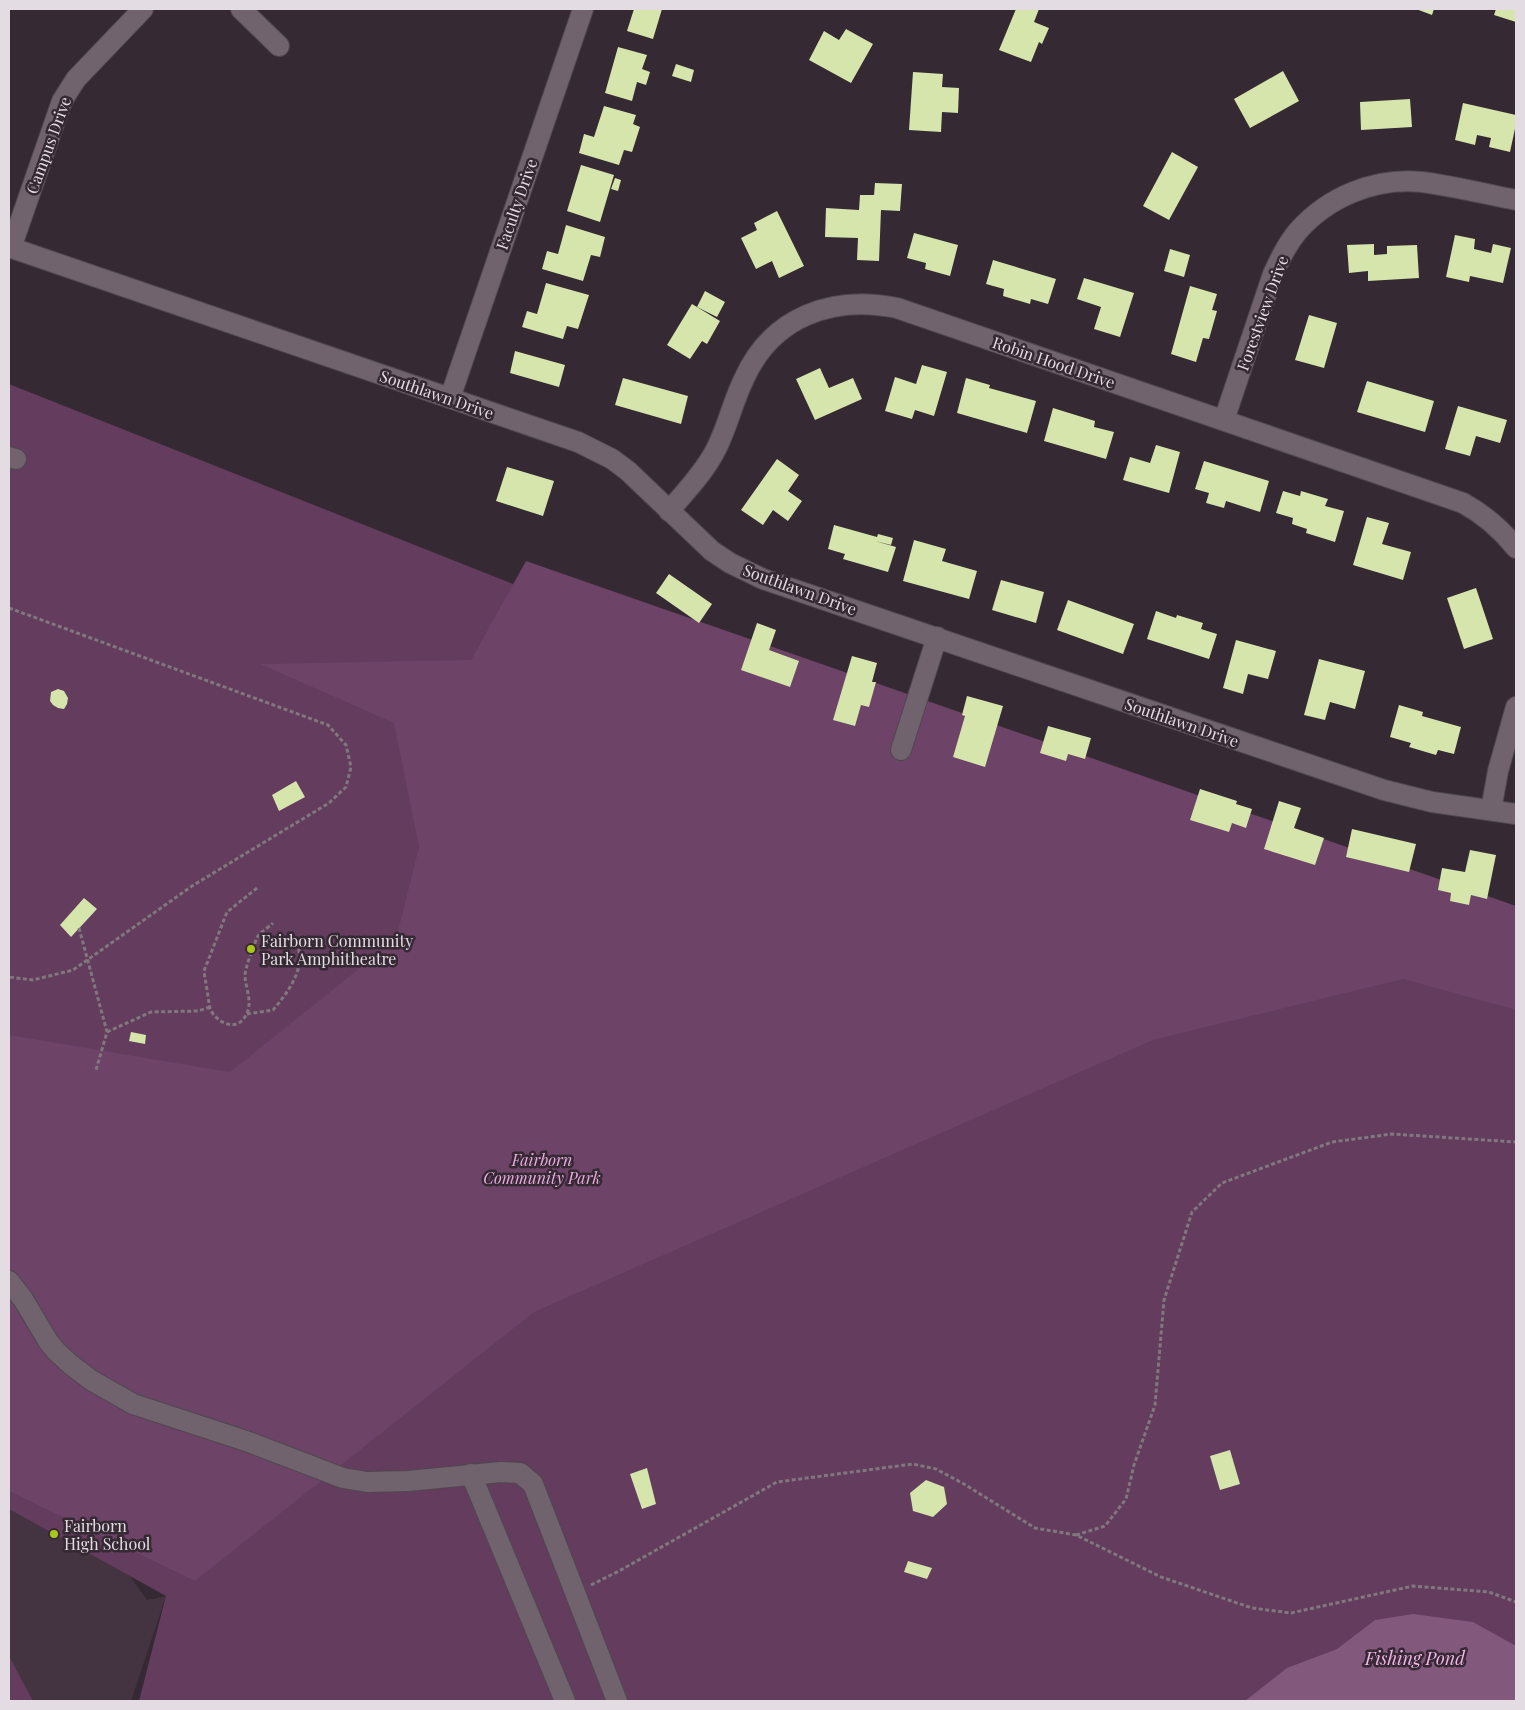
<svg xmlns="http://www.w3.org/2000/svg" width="1525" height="1710" font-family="'Playfair Display',serif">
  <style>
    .built { fill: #443341 }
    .green { fill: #633c5e }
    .forest { fill: #6d4367 }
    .water { fill: #83587d }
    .building { fill: #d5e5ab }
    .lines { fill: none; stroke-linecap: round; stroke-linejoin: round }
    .minor-casing { stroke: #50474e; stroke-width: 22 }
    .path { stroke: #81777f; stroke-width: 3; stroke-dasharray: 4 2.5; stroke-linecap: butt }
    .minor { stroke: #70636e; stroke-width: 20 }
    .poi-dot { fill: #a9c71b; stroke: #352933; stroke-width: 2 }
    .labels { text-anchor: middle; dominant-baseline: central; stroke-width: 5; stroke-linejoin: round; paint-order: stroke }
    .street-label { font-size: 16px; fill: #e4dce3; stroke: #352933 }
    .poi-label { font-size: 16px; fill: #e4dce3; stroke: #352933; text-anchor: start }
    .park-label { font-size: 16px; font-style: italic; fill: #edaae3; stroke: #352933 }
    .water-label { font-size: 18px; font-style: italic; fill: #f6b3ec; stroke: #352933 }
  </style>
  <rect width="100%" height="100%" fill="#352933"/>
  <!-- built -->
  <polygon class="built" points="9,1456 56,1473 147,1600 166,1596 131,1701 9,1701"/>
  <!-- green -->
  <g class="green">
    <polygon points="9,384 1516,982 1516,1701 139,1701 166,1596 9,1509"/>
    <polygon points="9,1656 33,1701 9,1701"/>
  </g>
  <!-- forest -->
  <polygon class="forest" points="526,561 1516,906 1516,1010 1403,979 1153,1040 534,1312 195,1581 9,1491 9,1035 230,1072 396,939 419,847 394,723 260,664 471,660"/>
  <!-- water -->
  <polygon class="water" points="1413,1614 1473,1622 1516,1646 1516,1701 1245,1701 1287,1668 1337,1649 1375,1620"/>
  <!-- building -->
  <g class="building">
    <polygon points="634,9 662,9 653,39 627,31"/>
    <polygon points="1016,9 1039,9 1034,22 1049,28 1042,44 1039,42 1031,62 999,50"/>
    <polygon points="1416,9 1434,9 1432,15"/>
    <polygon points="1496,9 1516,9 1516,22 1494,15"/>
    <polygon points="846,29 873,44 851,83 809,60 824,31 839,40"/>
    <polygon points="618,47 647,55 642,69 650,72 646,85 637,82 632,101 605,93"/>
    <polygon points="676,64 694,70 691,82 672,76"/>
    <polygon points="1283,71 1299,101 1250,128 1234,99"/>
    <polygon points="913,72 943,74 942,87 959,88 958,113 942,112 941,132 909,130"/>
    <polygon points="1410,99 1412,127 1361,130 1360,102"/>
    <polygon points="1463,103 1516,115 1516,124 1510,152 1489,147 1491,138 1477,135 1475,145 1455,140"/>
    <polygon points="604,106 636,115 633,124 640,127 632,152 624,150 619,165 579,153 584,134 594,137"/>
    <polygon points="1172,152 1198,167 1169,220 1143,206"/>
    <polygon points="581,165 614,175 600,222 567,211"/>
    <polygon points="615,178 621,180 618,191 611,189"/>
    <polygon points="875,183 902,184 900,211 881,210 879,261 857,260 858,238 825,237 826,208 859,210 860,195 874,195"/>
    <polygon points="777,211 804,266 779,278 772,261 756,269 741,238 757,230 754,223"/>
    <polygon points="566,225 605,237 600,257 591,255 583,281 542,269 547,251 558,254"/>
    <polygon points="914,233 958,245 950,276 925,269 926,263 907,258"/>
    <polygon points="1455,235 1475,239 1474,249 1491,253 1493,244 1511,248 1503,283 1470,276 1469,282 1446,277"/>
    <polygon points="1374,244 1374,255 1387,254 1387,246 1417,245 1419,278 1368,281 1368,271 1349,273 1347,245"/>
    <polygon points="1170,249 1190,255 1184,277 1164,271"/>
    <polygon points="993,260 1056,279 1048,304 1031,299 1030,304 1003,296 1004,289 986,284"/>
    <polygon points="1084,278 1134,293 1120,337 1094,329 1101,307 1077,299"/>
    <polygon points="546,283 589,295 578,329 567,326 563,339 522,327 527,311 537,314"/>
    <polygon points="1190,286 1217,294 1212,310 1217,311 1209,339 1203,338 1196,362 1171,354"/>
    <polygon points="705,291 725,302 717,317 697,307"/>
    <polygon points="692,304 720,321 707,344 702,341 690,359 667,345"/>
    <polygon points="1309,315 1337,323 1324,368 1295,360"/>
    <polygon points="515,351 565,365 559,387 510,373"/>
    <polygon points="922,365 947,372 934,416 915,410 912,419 885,411 895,377 916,384"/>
    <polygon points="820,368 829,388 853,378 862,399 815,420 796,379"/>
    <polygon points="623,378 688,396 681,424 615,405"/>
    <polygon points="966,378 990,385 989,388 1036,401 1027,433 957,413"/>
    <polygon points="1367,381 1434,401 1425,432 1357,412"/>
    <polygon points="1458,406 1507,420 1500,443 1476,436 1470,456 1445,449"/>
    <polygon points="1053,408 1095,421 1094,427 1114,432 1106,459 1044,441"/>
    <polygon points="1156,445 1180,452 1169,493 1123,480 1130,457 1150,463"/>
    <polygon points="777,459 799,475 788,491 802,501 788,521 773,510 763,525 741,510"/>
    <polygon points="1204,461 1269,481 1260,512 1226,501 1224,508 1206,503 1209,493 1195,489"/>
    <polygon points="507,467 554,481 543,516 496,501"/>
    <polygon points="1283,491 1300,496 1301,491 1328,499 1325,506 1344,511 1335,542 1306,533 1307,529 1292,524 1293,518 1276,513"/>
    <polygon points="1367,517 1389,523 1382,544 1411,552 1403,580 1353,565"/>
    <polygon points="834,525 877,537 878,534 893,538 891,545 875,541 896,547 888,572 843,559 845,554 828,549"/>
    <polygon points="914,540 946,549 942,561 977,571 969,599 903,581"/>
    <polygon points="669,574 712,604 699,623 656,593"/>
    <polygon points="1001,580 1044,592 1036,623 992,610"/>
    <polygon points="1476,588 1493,639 1464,649 1447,598"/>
    <polygon points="1068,600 1134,624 1123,654 1057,630"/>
    <polygon points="1156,611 1176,618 1177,615 1203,623 1201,629 1217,634 1209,659 1147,639"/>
    <polygon points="757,623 776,630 769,650 799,661 790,687 741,670"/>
    <polygon points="1236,640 1276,651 1268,679 1248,674 1243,694 1223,688"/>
    <polygon points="852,656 877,663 872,682 876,682 869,707 861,705 855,726 833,720"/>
    <polygon points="1319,659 1365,671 1355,709 1330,702 1325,720 1304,715"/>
    <polygon points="58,689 64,691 68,698 67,704 64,709 58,708 53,705 50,701 51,692"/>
    <polygon points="967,696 1003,706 985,767 953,757 965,716 962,715"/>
    <polygon points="1399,705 1423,712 1422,716 1461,727 1454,754 1438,750 1436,755 1409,747 1411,743 1390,737"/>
    <polygon points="1048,726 1091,738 1085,759 1068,754 1066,761 1040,753"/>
    <polygon points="296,781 305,797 279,811 272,795"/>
    <polygon points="1200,789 1237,801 1236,804 1252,809 1246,828 1232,823 1229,832 1190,820"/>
    <polygon points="1279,801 1301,808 1294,828 1324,838 1315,865 1264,849"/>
    <polygon points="1352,829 1416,844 1409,872 1346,857"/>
    <polygon points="1470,850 1496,855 1487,899 1471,895 1469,905 1450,901 1451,893 1438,890 1442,868 1465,872"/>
    <polygon points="84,898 97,909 71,937 60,925"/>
    <polygon points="131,1032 146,1035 145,1044 129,1041"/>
    <polygon points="1230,1450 1240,1484 1220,1490 1210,1456"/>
    <polygon points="647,1468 656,1504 642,1509 630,1474"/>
    <polygon points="926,1480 944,1487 947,1504 933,1517 913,1511 910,1493"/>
    <polygon points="908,1561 932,1568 927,1579 904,1572"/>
  </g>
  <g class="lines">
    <defs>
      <g id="minor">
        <polyline points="241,9 279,46"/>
        <polyline points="9,247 578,442 612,459 628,471 712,551 730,563 763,579 1384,790 1432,802 1516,814"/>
        <polyline points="11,248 62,101 76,79 143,9"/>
        <polyline points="450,398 583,9"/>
        <path d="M1224,420L1273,274C1280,259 1287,244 1298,231C1328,197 1375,177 1422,182C1453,186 1485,194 1516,200"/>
        <polyline points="9,457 16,459"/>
        <path d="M669,511C685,492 702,475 714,453C727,430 732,403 744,379C772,316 833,295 897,308L1463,503C1485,515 1501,529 1516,548"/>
        <polyline points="901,750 937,637"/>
        <polyline points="1491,810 1498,771 1516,707"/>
        <polyline points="9,1281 23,1299 48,1341 56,1351 70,1364 91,1380 133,1404 246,1441 343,1478 367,1482 408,1481 501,1472 520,1473 533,1484 617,1701"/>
        <polyline points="471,1474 565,1701"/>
      </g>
    </defs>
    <!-- minor casing -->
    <use href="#minor" class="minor-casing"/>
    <!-- path -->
    <g class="path">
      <polyline points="9,608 328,725 346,745 351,767 346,787 329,803 192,886 73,970 33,980 9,977"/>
      <path d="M257,888L227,912L204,971L210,1009C217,1023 237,1033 246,1015C253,1003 246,989 245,977C244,970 255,942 258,936C262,931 269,927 273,923"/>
      <polyline points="79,928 107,1032 96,1070"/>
      <path d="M247,1014L273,1010C285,996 297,980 300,961C300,955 298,948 298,941"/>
      <polyline points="107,1032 151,1012 198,1011 210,1007"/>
      <polyline points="1076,1535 1105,1526 1126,1499 1134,1465 1155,1405 1164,1300 1192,1212 1222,1183 1332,1142 1392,1134 1516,1142"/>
      <polyline points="591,1585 619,1571 777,1482 913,1464 936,1469 964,1484 1035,1528 1076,1535 1161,1577 1252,1608 1291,1613 1413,1586 1489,1592 1516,1602"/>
    </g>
    <!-- minor -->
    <use href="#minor" class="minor"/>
  </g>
  <!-- markers -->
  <g class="poi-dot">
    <circle cx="251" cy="949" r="5"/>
    <circle cx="54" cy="1534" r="5"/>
  </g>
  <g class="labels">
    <!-- street labels -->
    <g class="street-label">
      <text transform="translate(48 145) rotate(-70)">Campus Drive</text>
      <text transform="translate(516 204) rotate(-71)">Faculty Drive</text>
      <text transform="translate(1262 313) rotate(-70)">Forestview Drive</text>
      <text transform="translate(1054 362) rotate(19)">Robin Hood Drive</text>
      <text transform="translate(437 394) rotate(19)">Southlawn Drive</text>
      <text transform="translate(800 589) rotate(20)">Southlawn Drive</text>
      <text transform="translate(1182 722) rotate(19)">Southlawn Drive</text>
    </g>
    <!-- poi labels -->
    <g class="poi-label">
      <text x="261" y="940">Fairborn Community<tspan x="261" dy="18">Park Amphitheatre</tspan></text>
      <text x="64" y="1525">Fairborn<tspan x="64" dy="18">High School</tspan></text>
    </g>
    <!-- park labels -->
    <g class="park-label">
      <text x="542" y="1159">Fairborn<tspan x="542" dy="18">Community Park</tspan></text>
    </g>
    <!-- water labels -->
    <g class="water-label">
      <text x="1415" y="1658">Fishing Pond</text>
    </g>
  </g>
  <!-- border -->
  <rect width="1525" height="1710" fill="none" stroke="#e4dce3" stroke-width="20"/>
</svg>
